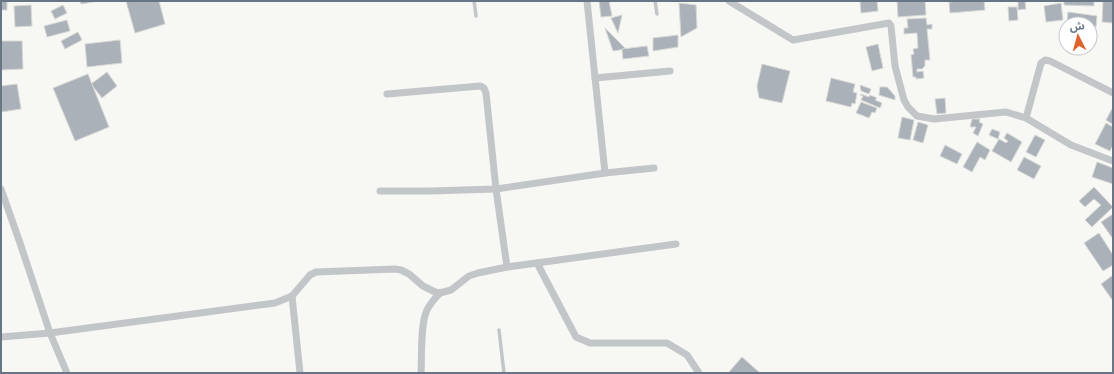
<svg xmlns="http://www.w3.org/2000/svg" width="1114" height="374" font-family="'Public Sans','Noto Sans Arabic',sans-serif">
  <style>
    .building { fill: #abb1b8; stroke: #d8d8d6 }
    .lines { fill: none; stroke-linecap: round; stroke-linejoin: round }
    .service { stroke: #c2c6c9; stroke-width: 3.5 }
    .minor { stroke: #c2c6c9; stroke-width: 7 }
  </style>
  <rect width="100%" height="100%" fill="#f7f7f4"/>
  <!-- building -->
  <g class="building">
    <rect x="1" y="1" width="6" height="9"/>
    <polygon points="80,1 99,1 81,4"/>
    <polygon points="126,1 159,1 165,24 135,33"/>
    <polygon points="599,1 609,1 612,16 601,17"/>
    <polygon points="860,1 877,1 878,11 861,13"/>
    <polygon points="897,1 925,1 926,15 898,17"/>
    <polygon points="960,1 984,1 985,10 950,13 949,2"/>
    <polygon points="1018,1 1025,1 1026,9 1018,10"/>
    <polygon points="1064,1 1094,1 1094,6 1064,5"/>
    <polygon points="1103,1 1113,1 1113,23 1102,22"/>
    <polygon points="679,3 696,5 697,28 681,37"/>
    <polygon points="1061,3 1063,20 1046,22 1044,6"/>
    <polygon points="31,5 32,26 15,27 14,6"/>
    <polygon points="63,5 67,13 55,19 51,11"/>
    <polygon points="1008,7 1017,7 1018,20 1009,21"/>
    <polygon points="1068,12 1097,16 1096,27 1090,26 1090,24 1067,23"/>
    <polygon points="622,15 618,33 611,18"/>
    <polygon points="926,18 927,25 932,24 932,29 927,29 930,60 925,60 925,66 922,69 917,69 917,72 923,71 924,78 916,79 916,77 913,77 911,55 914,54 913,49 918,48 917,33 904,34 904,28 908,28 907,19"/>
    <polygon points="67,20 70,31 47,37 44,26"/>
    <polygon points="605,28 626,49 613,51"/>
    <polygon points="78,32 82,40 65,49 61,41"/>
    <polygon points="678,35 678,47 653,51 653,38"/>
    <polygon points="120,40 122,63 87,67 85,44"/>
    <polygon points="1,41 22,41 23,69 1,70"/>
    <polygon points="878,44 883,68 872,71 866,47"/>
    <polygon points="647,46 649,56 623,59 622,49"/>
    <polygon points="762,64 790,71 782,103 759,98 757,86"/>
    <polygon points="107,72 117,86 102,98 91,84"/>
    <polygon points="88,74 109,127 75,141 53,88"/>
    <polygon points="831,78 855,84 853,92 857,93 855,104 852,103 851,107 826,101"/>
    <polygon points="17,84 21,109 1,112 1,86"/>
    <polygon points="860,85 871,89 869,94 861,91"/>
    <polygon points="880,87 887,87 895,96 895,100 879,95"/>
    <polygon points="861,94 869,97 870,95 877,98 875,100 882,103 880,108 861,100 863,96 860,95"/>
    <polygon points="945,98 946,113 937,114 935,99"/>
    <polygon points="861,102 877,108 875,113 872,112 869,118 856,113"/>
    <polygon points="1113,107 1113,122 1112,124 1106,120"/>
    <polygon points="902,117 914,120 910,140 898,138"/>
    <polygon points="972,119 980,119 979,122 983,124 978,136 973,133 976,127 970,127"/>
    <polygon points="918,122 928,125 923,143 913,140"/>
    <polygon points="1106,123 1113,127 1113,145 1110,151 1095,144"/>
    <polygon points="992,129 1000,132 998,139 989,135"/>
    <polygon points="1007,133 1022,142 1011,162 992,151 999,139 1006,143 1008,141 1004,138"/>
    <polygon points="1035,135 1045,140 1036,157 1026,152"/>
    <polygon points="977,142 990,150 985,160 980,157 972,172 963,167"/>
    <polygon points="945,145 962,154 957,164 940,156"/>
    <polygon points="1024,157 1041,166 1034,179 1017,170"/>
    <polygon points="1097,162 1113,168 1113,184 1092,177"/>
    <polygon points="1094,187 1113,207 1092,227 1085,220 1101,205 1094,199 1085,207 1079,201"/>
    <polygon points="1113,214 1113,239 1101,222"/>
    <polygon points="1099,233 1113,255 1113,265 1103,271 1084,243"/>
    <polygon points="1113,275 1113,301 1101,284"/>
    <polygon points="742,357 760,373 731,373 729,372"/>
  </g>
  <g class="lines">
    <!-- service -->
    <g class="service">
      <polyline points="474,1 476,16"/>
      <polyline points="655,1 657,14"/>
      <polyline points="499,330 504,373"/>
    </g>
    <!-- minor -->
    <g class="minor">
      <polyline points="587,1 605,173"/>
      <polyline points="729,1 793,40 889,23 891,26 895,66 904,100 908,107 917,116 934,119 1006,112 1026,118 1071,145 1113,161"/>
      <polyline points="595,78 670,71"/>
      <polyline points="387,94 480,86 484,88 486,93 496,189 507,267"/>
      <polyline points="1026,118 1041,63 1045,60 1050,61 1113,93"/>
      <polyline points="1,189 20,243 50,333 67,373"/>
      <polyline points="380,191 431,191 496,189 605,173 654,168"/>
      <polyline points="537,263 576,337 590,343 667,343 687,355 699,373"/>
      <polyline points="292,296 300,373"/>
      <polyline points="1,337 50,333 275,303 292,296 310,275 316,272 395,269 401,270 409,274 423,286 435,292 440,293 451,290 469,276 478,273 507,267 676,244"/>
      <path d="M421,373C422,357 420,324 427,310C430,304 435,298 440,293"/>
    </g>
  </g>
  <!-- border -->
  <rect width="1114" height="374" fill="none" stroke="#677584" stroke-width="4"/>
  <!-- north arrow -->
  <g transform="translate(1078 36) rotate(354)"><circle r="19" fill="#ffffff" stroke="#c2c8ce"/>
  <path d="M0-3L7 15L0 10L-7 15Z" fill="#de632d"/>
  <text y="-6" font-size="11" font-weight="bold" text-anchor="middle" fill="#677584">ش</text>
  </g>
</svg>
